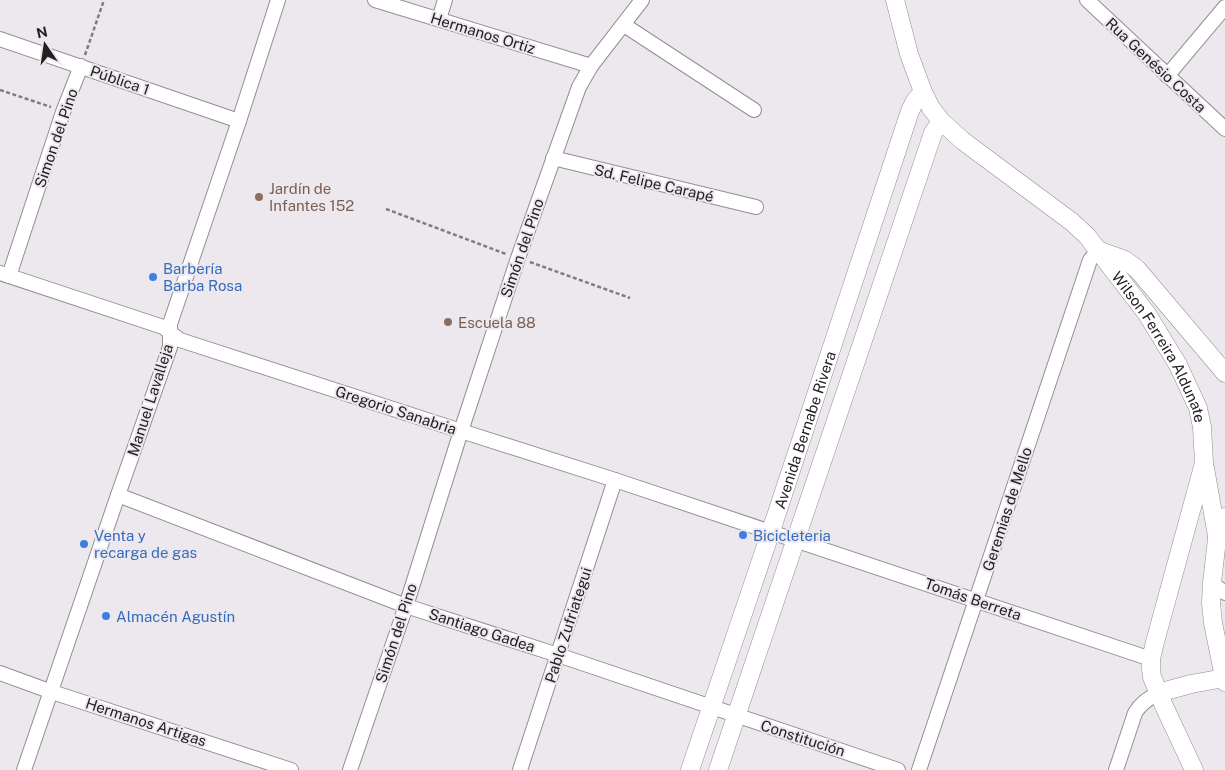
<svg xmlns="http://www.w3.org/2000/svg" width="1225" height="770" font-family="'Public Sans',sans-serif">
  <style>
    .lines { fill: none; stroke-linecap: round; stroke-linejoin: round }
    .minor-casing { stroke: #928f92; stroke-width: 16 }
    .tertiary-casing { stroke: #928f92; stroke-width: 19 }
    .path { stroke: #7f7c7f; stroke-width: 2.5; stroke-dasharray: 4 2.5; stroke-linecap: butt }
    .minor { stroke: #fff; stroke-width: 14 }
    .tertiary { stroke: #fff; stroke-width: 18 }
    .education-dot { fill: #8d6e63; stroke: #ede8ed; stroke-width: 2 }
    .shop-dot { fill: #3f7fe0; stroke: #ede8ed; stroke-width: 2 }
    .labels { text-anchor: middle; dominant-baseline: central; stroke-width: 4; stroke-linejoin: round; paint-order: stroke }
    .street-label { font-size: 15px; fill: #222022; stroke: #ede8ed }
    .education-label { font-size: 15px; fill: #785e54; stroke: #ede8ed; text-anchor: start }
    .shop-label { font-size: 15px; fill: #366cbe; stroke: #ede8ed; text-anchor: start }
  </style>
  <rect width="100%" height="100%" fill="#ede8ed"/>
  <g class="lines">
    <defs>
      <g id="minor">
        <polyline points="375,0 591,66"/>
        <polyline points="1087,0 1225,129"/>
        <polyline points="439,19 445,0"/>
        <polyline points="624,25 754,110"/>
        <polyline points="0,39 239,121"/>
        <polyline points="1167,76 1225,7"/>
        <polyline points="553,158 756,207"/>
        <polyline points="0,273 163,327 180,340 461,431 615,480 1151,659"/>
        <polyline points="9,276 63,112 81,66"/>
        <polyline points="118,495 406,606 558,655 898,770"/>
        <polyline points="1212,583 1225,593"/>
        <polyline points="0,673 52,692 291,770"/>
        <polyline points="24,770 118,495 170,347 170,324 239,121 278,0"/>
        <polyline points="350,770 406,606 461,431 518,258 579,87 591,66 642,0"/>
        <polyline points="520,770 615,480"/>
        <polyline points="919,770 1090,260 1094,255 1100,251"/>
        <path d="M1116,770L1135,713C1141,703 1148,699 1158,693"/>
      </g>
      <g id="tertiary">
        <path id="s1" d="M895,0L909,54L923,92L931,108L941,121L963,141L1072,222L1087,236L1147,314L1178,365L1198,408L1202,427L1204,463L1155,642L1151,659V669L1152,677L1164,706L1194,770"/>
        <polyline points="1100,251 1125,260 1137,269 1225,373"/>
        <polyline points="1205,468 1217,536"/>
        <polyline points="1225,517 1217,539 1212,583 1211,603 1213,623 1225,682"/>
        <polyline points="1158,693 1191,684 1224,678"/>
        <path id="s2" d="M690,770L771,531L910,111L915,101L923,92"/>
        <polyline points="718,770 933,133 941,121"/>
      </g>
    </defs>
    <!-- minor casing -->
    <use href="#minor" class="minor-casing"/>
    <!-- tertiary casing -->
    <use href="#tertiary" class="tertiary-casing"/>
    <!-- path -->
    <g class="path">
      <polyline points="85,55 104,0"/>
      <polyline points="0,90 51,107"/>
      <polyline points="386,209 506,254"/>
      <polyline points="530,262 630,298"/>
    </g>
    <!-- minor -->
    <use href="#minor" class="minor"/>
    <!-- tertiary -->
    <use href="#tertiary" class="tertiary"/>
  </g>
  <!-- markers -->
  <g class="education-dot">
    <circle cx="259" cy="197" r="5"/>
    <circle cx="448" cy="322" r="5"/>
  </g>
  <g class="shop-dot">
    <circle cx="153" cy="277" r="5"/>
    <circle cx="743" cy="535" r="5"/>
    <circle cx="84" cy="544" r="5"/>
    <circle cx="106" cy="616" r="5"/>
  </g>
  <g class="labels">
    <!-- street labels -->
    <g class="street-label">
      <text transform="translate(483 33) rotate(17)">Hermanos Ortiz</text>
      <text transform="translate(1156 65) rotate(43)">Rua Genésio Costa</text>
      <text transform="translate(120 80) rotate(19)">Pública 1</text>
      <text transform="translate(56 138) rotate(-71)">Simon del Pino</text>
      <text transform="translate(654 183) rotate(13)">Sd. Felipe Carapé</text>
      <text transform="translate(522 248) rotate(-71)">Simón del Pino</text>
      <text stroke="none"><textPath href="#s1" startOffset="450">Wilson Ferreira Aldunate</textPath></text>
      <text transform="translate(150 400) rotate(-72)">Manuel Lavalleja</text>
      <text transform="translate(396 410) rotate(18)">Gregorio Sanabria</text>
      <text stroke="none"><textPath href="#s2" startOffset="359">Avenida Bernabe Rivera</textPath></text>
      <text transform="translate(1007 509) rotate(-72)">Geremias de Mello</text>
      <text transform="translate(973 599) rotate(19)">Tomás Berreta</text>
      <text transform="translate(568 625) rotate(-72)">Pablo Zufriategui</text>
      <text transform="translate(482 630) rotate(18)">Santiago Gadea</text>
      <text transform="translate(396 633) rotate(-72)">Simón del Pino</text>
      <text transform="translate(146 722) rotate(18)">Hermanos Artigas</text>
      <text transform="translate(803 738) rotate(18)">Constitución</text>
    </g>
    <!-- education labels -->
    <g class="education-label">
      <text x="269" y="188">Jardín de<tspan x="269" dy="17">Infantes 152</tspan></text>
      <text x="458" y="322">Escuela 88</text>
    </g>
    <!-- shop labels -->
    <g class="shop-label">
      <text x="163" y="268">Barbería<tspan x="163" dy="17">Barba Rosa</tspan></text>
      <text x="94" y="535">Venta y<tspan x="94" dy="17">recarga de gas</tspan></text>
      <text x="753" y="535">Bicicleteria</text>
      <text x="116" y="616">Almacén Agustín</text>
    </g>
  </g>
  <!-- north arrow -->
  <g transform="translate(45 45) rotate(347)" stroke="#ede8ed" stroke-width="4" paint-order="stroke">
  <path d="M0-4L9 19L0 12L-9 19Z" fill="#222022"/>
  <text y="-8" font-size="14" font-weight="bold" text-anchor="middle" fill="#222022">N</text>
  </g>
</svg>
